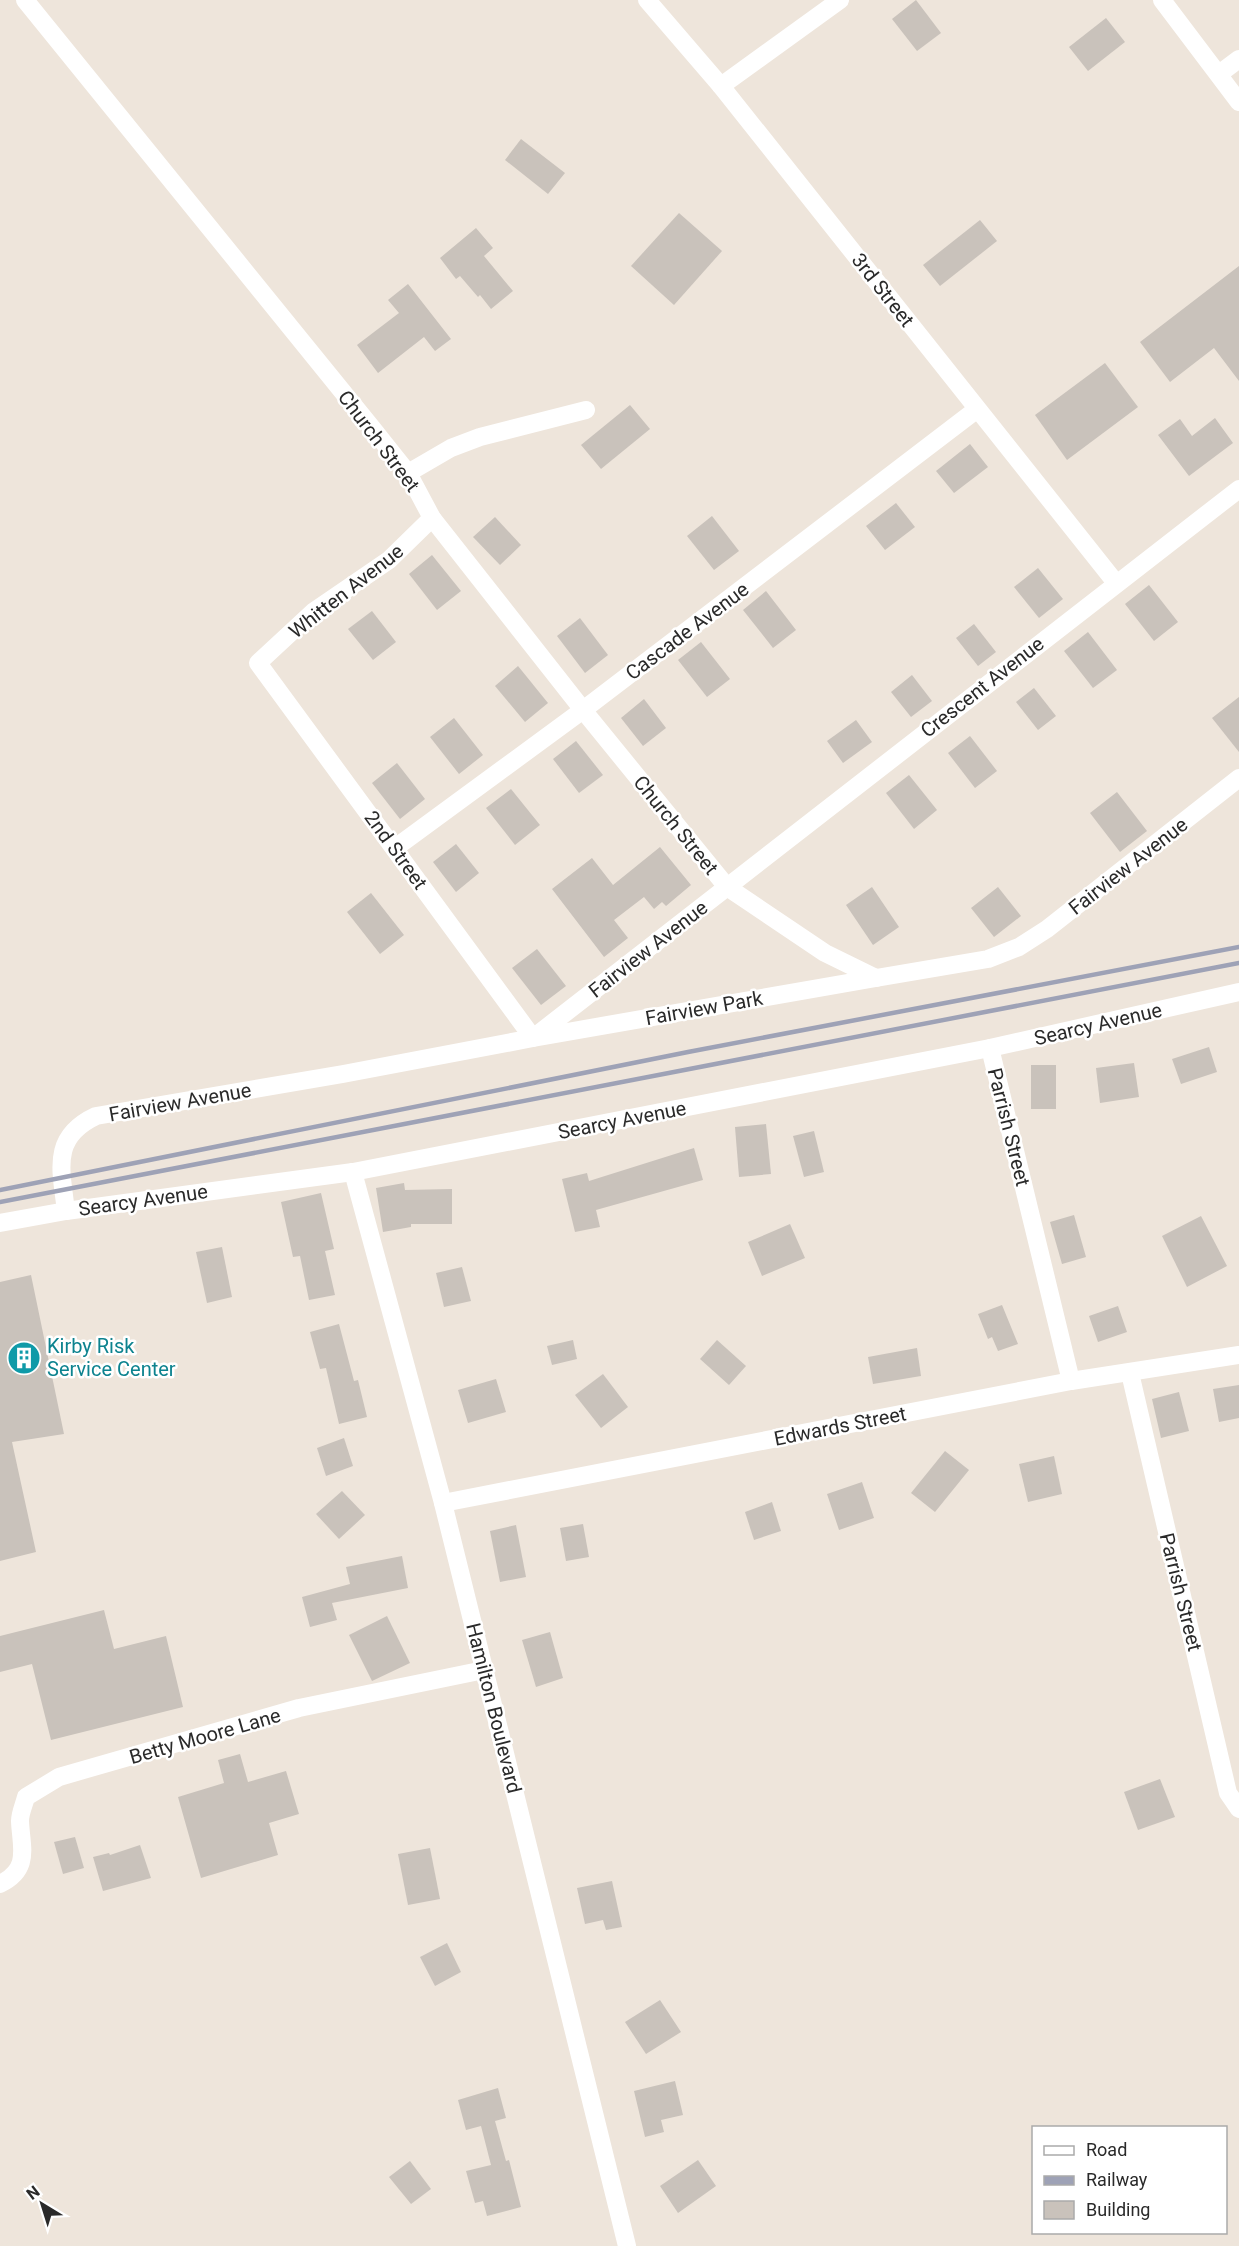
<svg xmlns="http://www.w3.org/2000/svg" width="1239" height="2246" font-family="Roboto,sans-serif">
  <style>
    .building { fill: #c9c2bb }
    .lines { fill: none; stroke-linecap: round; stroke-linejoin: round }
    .minor { stroke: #fff; stroke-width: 18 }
    .rail { stroke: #9ea2b6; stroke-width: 4.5 }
    .labels { text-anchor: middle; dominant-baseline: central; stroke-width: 5; stroke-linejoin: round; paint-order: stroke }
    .street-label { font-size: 20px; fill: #2a2a2a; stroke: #fff }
    .culture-label { font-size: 20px; fill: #0d838f; stroke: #fff; text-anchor: start }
  </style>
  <rect width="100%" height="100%" fill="#eee5db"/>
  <!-- building -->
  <g class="building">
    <polygon points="916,0 941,33 917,51 892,19"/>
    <polygon points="1106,18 1125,42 1088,71 1069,47"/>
    <polygon points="521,139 565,173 548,194 505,160"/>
    <polygon points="679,213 722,251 674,305 631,266"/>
    <polygon points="980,220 997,241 940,286 923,265"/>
    <polygon points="476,228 493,248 484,256 513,291 491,309 480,295 478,297 460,276 456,279 440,258"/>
    <polygon points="1239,266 1239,381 1214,348 1170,382 1140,342"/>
    <polygon points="408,284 451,339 435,351 424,337 378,373 357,345 399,313 388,300"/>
    <polygon points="1105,363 1138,407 1067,460 1035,415"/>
    <polygon points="630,405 650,429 601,469 581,445"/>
    <polygon points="1215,418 1233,443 1189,476 1158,435 1180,419 1192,436"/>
    <polygon points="970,444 988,467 954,493 936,471"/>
    <polygon points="896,503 915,527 885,550 866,526"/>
    <polygon points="712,516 739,551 714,570 687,536"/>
    <polygon points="495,517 521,545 500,565 473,537"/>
    <polygon points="432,555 461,591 437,610 409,574"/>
    <polygon points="1038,568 1063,599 1039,618 1014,587"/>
    <polygon points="1149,585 1178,622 1154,641 1125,604"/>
    <polygon points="766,591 796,630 773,648 743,610"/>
    <polygon points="372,611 396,642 373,660 348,629"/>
    <polygon points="580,618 608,655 585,673 557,636"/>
    <polygon points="974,624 996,652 978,666 956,638"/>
    <polygon points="1088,632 1117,670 1093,688 1064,651"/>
    <polygon points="701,642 730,679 707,697 678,660"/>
    <polygon points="518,666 548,703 525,722 495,686"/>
    <polygon points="912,675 932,701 911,717 891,692"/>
    <polygon points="1034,688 1056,716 1038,730 1016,702"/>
    <polygon points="1239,697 1239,752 1212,718"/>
    <polygon points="644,699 666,728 643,746 621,718"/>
    <polygon points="454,718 483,755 459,774 430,737"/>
    <polygon points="856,720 872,742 843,763 827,741"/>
    <polygon points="970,736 997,771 975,788 948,753"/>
    <polygon points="576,741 603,775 579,793 553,759"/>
    <polygon points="397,763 425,799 400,819 372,783"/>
    <polygon points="909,775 937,810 914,829 886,793"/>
    <polygon points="511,789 540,825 515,845 486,808"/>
    <polygon points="1117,792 1147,831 1120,852 1090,813"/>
    <polygon points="456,844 479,873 456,892 433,862"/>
    <polygon points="660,847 691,885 666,906 662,902 654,909 644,897 614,920 628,938 604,957 552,889 592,858 613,885"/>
    <polygon points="872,887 899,927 873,945 846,905"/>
    <polygon points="998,887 1021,916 994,937 971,908"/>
    <polygon points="371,893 404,935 380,954 347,912"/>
    <polygon points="537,949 566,986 541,1005 512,968"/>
    <polygon points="1209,1047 1217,1072 1181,1084 1172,1059"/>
    <polygon points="1134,1063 1139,1097 1100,1103 1096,1068"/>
    <rect x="1031" y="1065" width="25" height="44"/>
    <polygon points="766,1124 771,1174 739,1177 735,1127"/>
    <polygon points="814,1131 824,1172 804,1177 793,1136"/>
    <polygon points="694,1148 703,1180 596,1210 600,1227 575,1232 562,1179 587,1173 589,1181"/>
    <polygon points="404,1183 405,1190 452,1189 452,1224 411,1224 411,1227 383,1232 376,1188"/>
    <polygon points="321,1193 334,1249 325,1251 335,1295 309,1300 300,1256 293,1257 281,1202"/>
    <polygon points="1074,1215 1086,1257 1062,1264 1050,1222"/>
    <polygon points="1201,1216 1227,1266 1187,1287 1162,1236"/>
    <polygon points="790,1224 805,1258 762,1276 748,1242"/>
    <polygon points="222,1247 232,1297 207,1303 196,1252"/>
    <polygon points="462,1267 471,1301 444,1307 436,1273"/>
    <polygon points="31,1275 64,1434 12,1442 36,1552 0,1561 0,1282"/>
    <polygon points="1002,1305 1018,1344 998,1351 992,1337 988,1339 978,1314"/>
    <polygon points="1118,1306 1127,1332 1098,1342 1089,1316"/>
    <polygon points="339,1324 354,1381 358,1380 367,1417 339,1424 326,1368 320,1369 310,1332"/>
    <polygon points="573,1340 577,1359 552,1365 547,1346"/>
    <polygon points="717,1340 746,1366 729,1385 700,1359"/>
    <polygon points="917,1348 921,1376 873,1384 868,1357"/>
    <polygon points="603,1374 628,1407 601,1428 575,1395"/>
    <polygon points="496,1379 506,1412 468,1423 458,1390"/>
    <polygon points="1239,1385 1239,1418 1219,1422 1213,1389"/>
    <polygon points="1179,1392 1189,1431 1161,1438 1152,1399"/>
    <polygon points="344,1438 353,1466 326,1476 317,1448"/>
    <polygon points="945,1451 969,1470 935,1512 911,1493"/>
    <polygon points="1054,1456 1062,1494 1028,1502 1019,1464"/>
    <polygon points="862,1482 874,1518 839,1530 827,1494"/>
    <polygon points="342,1491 365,1515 339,1539 316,1514"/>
    <polygon points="772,1502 781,1531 754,1540 745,1512"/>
    <polygon points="583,1524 589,1557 566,1561 560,1528"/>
    <polygon points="516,1525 526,1577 500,1582 490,1531"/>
    <polygon points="402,1556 408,1588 332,1603 337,1620 310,1627 302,1597 350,1584 346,1567"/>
    <polygon points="104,1610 114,1649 166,1636 183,1707 51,1740 32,1664 0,1672 0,1636"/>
    <polygon points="387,1616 410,1663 372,1681 349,1635"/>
    <polygon points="550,1632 563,1678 536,1687 522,1640"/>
    <polygon points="240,1754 248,1782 286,1771 299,1814 269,1823 278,1855 201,1878 178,1797 224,1783 218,1760"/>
    <polygon points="1160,1779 1175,1817 1138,1830 1124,1792"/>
    <polygon points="75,1837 84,1868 63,1874 54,1842"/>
    <polygon points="140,1845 151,1878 103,1891 93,1857 109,1853 110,1855"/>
    <polygon points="430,1848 440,1899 408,1905 398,1854"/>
    <polygon points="612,1881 622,1927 606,1930 603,1920 585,1924 577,1888"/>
    <polygon points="447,1943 461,1972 435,1986 420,1957"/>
    <polygon points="660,2000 681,2032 646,2054 625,2022"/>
    <polygon points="675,2081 683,2115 661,2120 664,2132 645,2137 634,2091"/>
    <polygon points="498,2088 506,2118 495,2121 506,2161 509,2160 521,2207 487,2216 483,2201 475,2203 466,2171 491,2165 481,2126 466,2130 458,2100"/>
    <polygon points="698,2160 716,2186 678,2213 660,2186"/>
    <polygon points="410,2161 431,2189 411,2204 389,2177"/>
  </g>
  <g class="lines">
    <!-- minor -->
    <g class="minor">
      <polyline points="25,0 372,428 408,473 432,518 583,710 727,887 825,953 876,978 988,959 1019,947 1047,929 1239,778"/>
      <polyline points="647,0 721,86 1116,583"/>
      <polyline points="1162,0 1239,102"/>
      <polyline points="1219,74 1239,59"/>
      <polyline points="721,86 840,0"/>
      <polyline points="408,473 451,448 480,437 586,410"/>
      <polyline points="432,518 389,560 313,612 258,663 533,1038 876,978"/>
      <polyline points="395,848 583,710 976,410"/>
      <polyline points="990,1048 1071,1381"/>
      <polyline points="353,1172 443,1503 627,2246"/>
      <path d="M66,1211C61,1169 51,1137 96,1116L343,1074L533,1038L1239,489"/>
      <polyline points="0,1223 66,1211 353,1172 990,1048 1239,992"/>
      <polyline points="1130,1373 1228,1793 1239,1809"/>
      <polyline points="443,1503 1071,1381 1239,1355"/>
      <path d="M0,1884C31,1869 21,1847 20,1821C20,1813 24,1805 26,1797L59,1777L299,1708L484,1670"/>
    </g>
    <!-- rail -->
    <g class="rail">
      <polyline points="0,1190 688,1052 1239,947"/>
      <polyline points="0,1202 1239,963"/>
    </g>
  </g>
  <!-- icons -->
  <defs>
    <symbol id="building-disc" viewBox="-11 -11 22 22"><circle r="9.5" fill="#0f9aa8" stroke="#fff"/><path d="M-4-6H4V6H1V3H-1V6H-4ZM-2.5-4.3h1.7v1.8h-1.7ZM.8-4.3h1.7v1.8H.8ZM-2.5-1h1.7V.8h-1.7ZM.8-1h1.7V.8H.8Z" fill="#fff"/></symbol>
  </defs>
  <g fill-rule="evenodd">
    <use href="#building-disc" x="5" y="1339" width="38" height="38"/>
  </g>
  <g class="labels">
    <!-- street labels -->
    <g class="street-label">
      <text transform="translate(883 290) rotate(52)">3rd Street</text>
      <text transform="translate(379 441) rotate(53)">Church Street</text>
      <text transform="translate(346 591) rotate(-38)">Whitten Avenue</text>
      <text transform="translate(687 631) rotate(-37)">Cascade Avenue</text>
      <text transform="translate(982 687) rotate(-38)">Crescent Avenue</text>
      <text transform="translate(676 825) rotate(51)">Church Street</text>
      <text transform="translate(396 850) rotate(54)">2nd Street</text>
      <text transform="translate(1128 866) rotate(-38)">Fairview Avenue</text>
      <text transform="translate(648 949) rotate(-38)">Fairview Avenue</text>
      <text transform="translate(704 1008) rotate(-10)">Fairview Park</text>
      <text transform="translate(1098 1024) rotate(-13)">Searcy Avenue</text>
      <text transform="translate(180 1102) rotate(-10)">Fairview Avenue</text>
      <text transform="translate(622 1120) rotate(-11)">Searcy Avenue</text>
      <text transform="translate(1009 1127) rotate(76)">Parrish Street</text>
      <text transform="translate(143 1200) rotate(-8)">Searcy Avenue</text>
      <text transform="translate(840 1426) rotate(-11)">Edwards Street</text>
      <text transform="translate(1181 1592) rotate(76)">Parrish Street</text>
      <text transform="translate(494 1708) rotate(76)">Hamilton Boulevard</text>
      <text transform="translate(205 1736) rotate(-16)">Betty Moore Lane</text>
    </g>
    <!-- culture labels -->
    <g class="culture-label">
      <text x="47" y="1346">Kirby Risk<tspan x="47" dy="23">Service Center</tspan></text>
    </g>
  </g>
  <!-- legend -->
  <rect x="1032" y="2126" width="195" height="108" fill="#ffffff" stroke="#aaaaaa" stroke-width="1.5"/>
  <rect x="1044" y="2146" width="30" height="9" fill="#ffffff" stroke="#aaaaaa" stroke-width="1.5"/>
  <text x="1086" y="2156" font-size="18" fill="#2a2a2a">Road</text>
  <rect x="1044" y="2176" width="30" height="9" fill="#9ea2b6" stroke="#aaaaaa" stroke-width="1.5"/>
  <text x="1086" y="2186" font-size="18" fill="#2a2a2a">Railway</text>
  <rect x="1044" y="2201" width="30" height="18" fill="#c9c2bb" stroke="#aaaaaa" stroke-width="1.5"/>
  <text x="1086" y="2216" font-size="18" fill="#2a2a2a">Building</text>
  <!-- north arrow -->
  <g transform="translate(42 2204) rotate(322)" stroke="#ffffff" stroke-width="4.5" paint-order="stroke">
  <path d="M0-4.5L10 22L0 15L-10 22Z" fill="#2a2a2a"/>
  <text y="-9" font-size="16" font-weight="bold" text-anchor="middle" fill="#2a2a2a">N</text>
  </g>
</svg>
